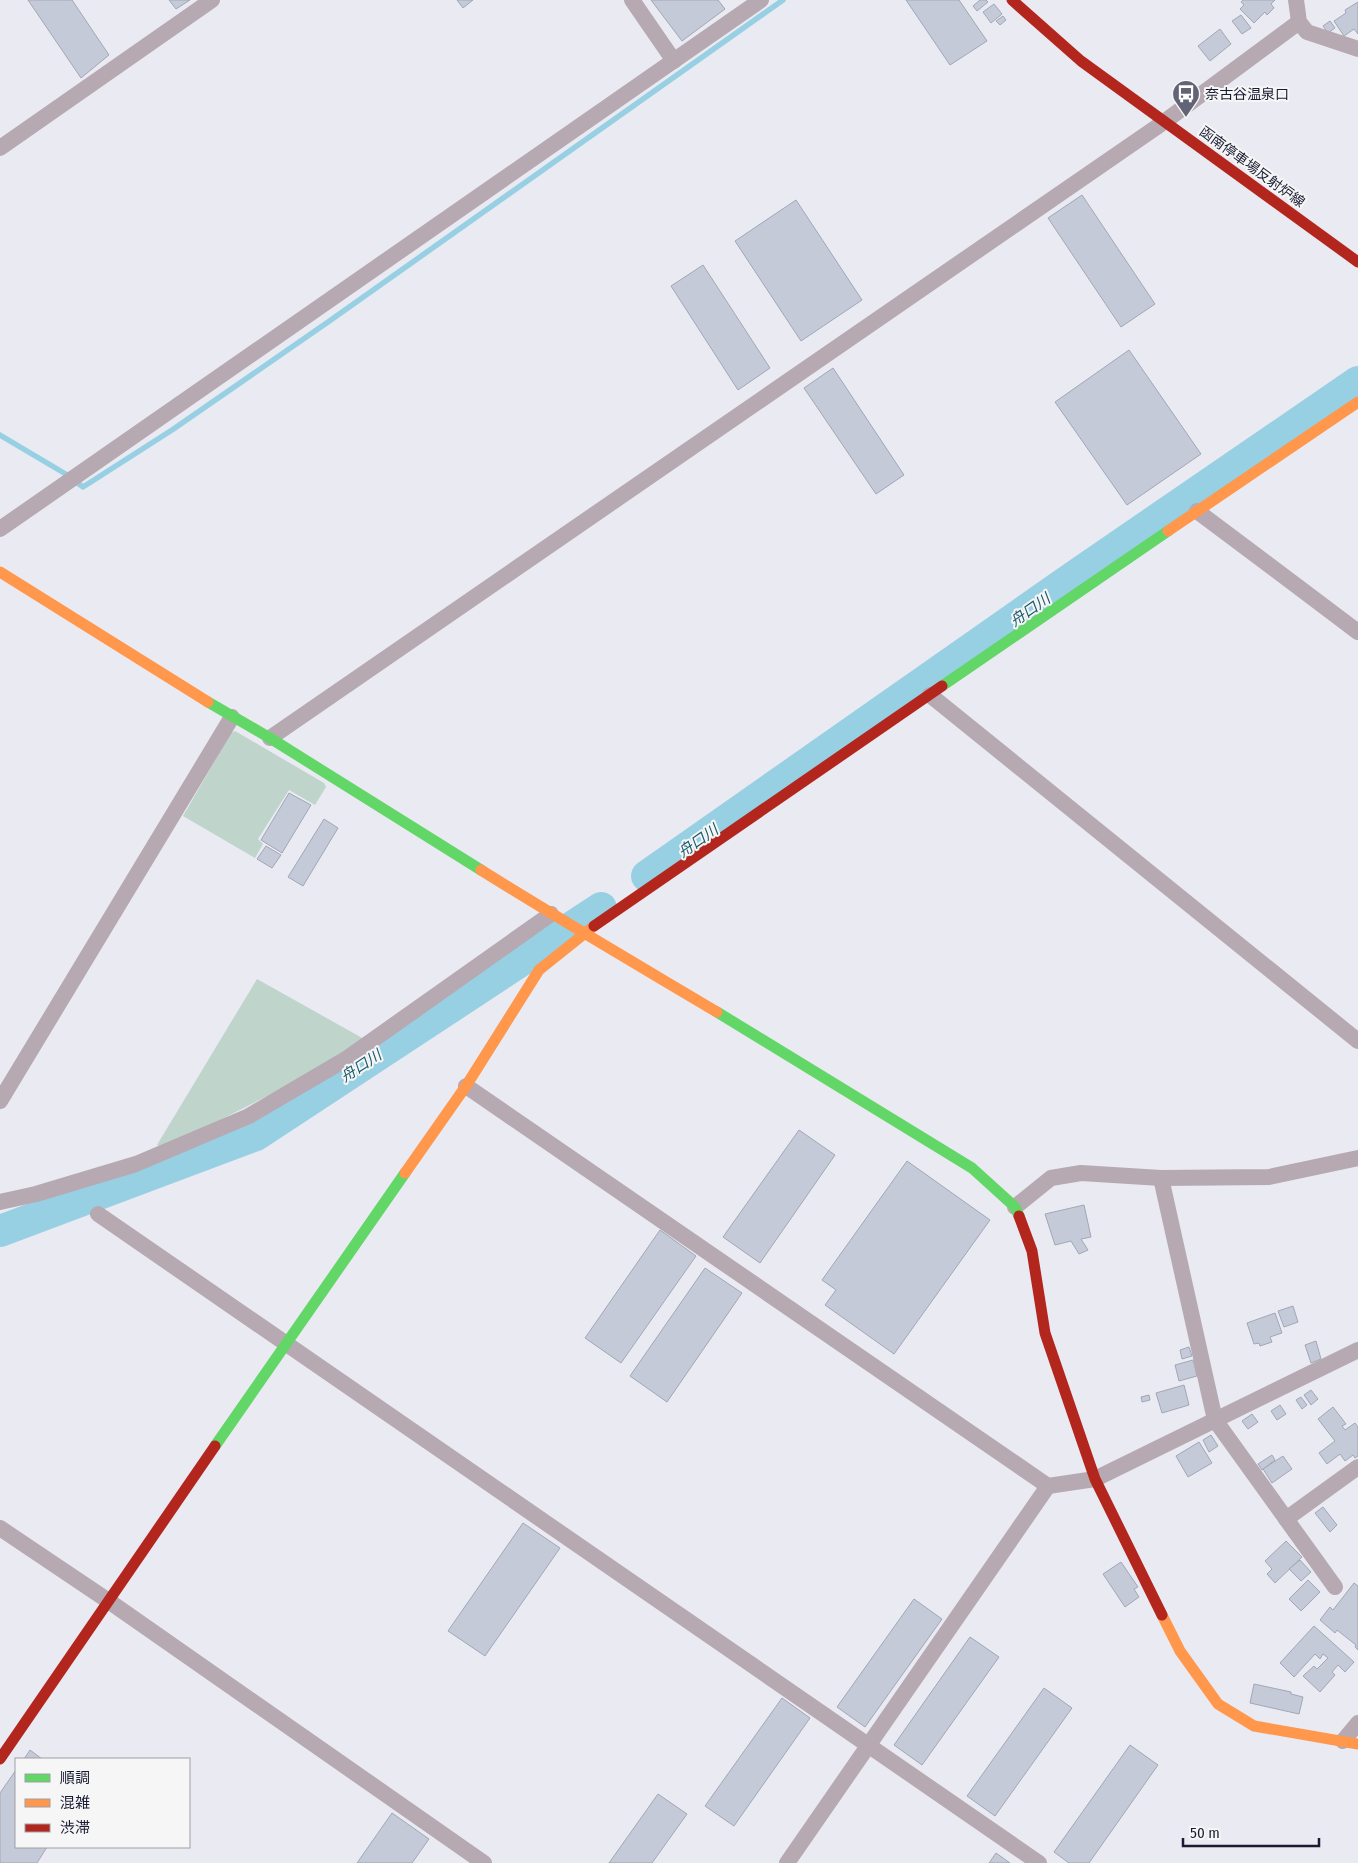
<svg xmlns="http://www.w3.org/2000/svg" width="1358" height="1863" font-family="'Fira Sans Condensed','Noto Sans JP',sans-serif">
  <style>
    .green { fill: #bfd4cb }
    .lines { fill: none; stroke-linecap: round; stroke-linejoin: round }
    .stream { stroke: #97cfe3; stroke-width: 5.5 }
    .river { stroke: #97cfe3; stroke-width: 32 }
    .building { fill: #c4cad8; stroke: #a1a7b6 }
    .street { stroke: #b6a9b2; stroke-width: 16 }
    .fast { stroke: #63d668; stroke-width: 11 }
    .slow { stroke: #ff974d; stroke-width: 11 }
    .jam { stroke: #b3261e; stroke-width: 11 }
    .labels { text-anchor: middle; dominant-baseline: central; stroke-width: 4; stroke-linejoin: round; paint-order: stroke }
    .poi-label { font-size: 14px; fill: #191b33; stroke: #f6f6f6; text-anchor: start }
    .street-label { font-size: 14px; fill: #191b33; stroke: #f6f6f6 }
    .water-label { font-size: 15px; font-style: italic; fill: #185a6c; stroke: #f6f6f6 }
  </style>
  <rect width="100%" height="100%" fill="#eaeaf2"/>
  <!-- green -->
  <g class="green">
    <polygon points="235,731 324,783 326,787 315,805 289,790 258,839 263,844 255,858 183,816 231,733"/>
    <polygon points="257,979 364,1039 283,1088 220,1120 162,1147 157,1145"/>
  </g>
  <g class="lines">
    <!-- stream -->
    <polyline class="stream" points="0,435 64,473 83,487 172,430 328,322 783,0"/>
    <!-- river -->
    <g class="river">
      <polyline points="647,876 1075,576 1358,382"/>
      <polyline points="0,1231 256,1135 601,908"/>
    </g>
  </g>
  <!-- building -->
  <g class="building">
    <polygon points="28,0 72,0 109,55 81,78"/>
    <polygon points="169,0 190,0 176,9"/>
    <polygon points="457,0 473,0 463,8"/>
    <polygon points="651,0 718,0 725,9 682,41"/>
    <polygon points="906,0 959,0 987,41 950,65"/>
    <polygon points="980,0 986,0 988,2 977,11 973,6"/>
    <polygon points="1243,0 1275,0 1271,4 1274,8 1267,15 1265,12 1254,23 1240,9 1244,5 1241,2"/>
    <polygon points="1358,2 1358,34 1354,29 1344,36 1334,21 1346,13 1345,10"/>
    <polygon points="994,4 1002,14 991,23 983,12"/>
    <polygon points="1241,15 1251,28 1242,34 1232,21"/>
    <polygon points="1003,16 1006,20 1000,25 996,21"/>
    <polygon points="1330,21 1335,28 1328,33 1323,26"/>
    <polygon points="1220,29 1231,44 1210,61 1198,46"/>
    <polygon points="1082,195 1155,304 1121,327 1048,218"/>
    <polygon points="796,200 862,300 801,341 735,241"/>
    <polygon points="703,265 770,368 738,390 671,286"/>
    <polygon points="1129,350 1201,454 1127,505 1055,402"/>
    <polygon points="833,368 904,475 876,494 804,388"/>
    <polygon points="289,793 311,805 282,853 261,840"/>
    <polygon points="324,819 338,828 303,886 288,877"/>
    <polygon points="266,846 281,855 272,868 257,859"/>
    <polygon points="799,1130 835,1155 760,1263 723,1237"/>
    <polygon points="907,1161 990,1220 894,1354 825,1305 836,1290 822,1280"/>
    <polygon points="1084,1205 1091,1237 1081,1239 1088,1250 1079,1254 1071,1241 1055,1245 1045,1214"/>
    <polygon points="660,1230 696,1256 621,1363 585,1338"/>
    <polygon points="705,1268 742,1293 667,1402 630,1376"/>
    <polygon points="1293,1306 1298,1322 1284,1327 1278,1311"/>
    <polygon points="1275,1313 1282,1333 1270,1337 1272,1342 1260,1346 1259,1343 1254,1344 1247,1323"/>
    <polygon points="1316,1341 1321,1359 1311,1363 1305,1345"/>
    <polygon points="1189,1347 1192,1356 1182,1359 1180,1350"/>
    <polygon points="1193,1360 1197,1376 1179,1381 1175,1365"/>
    <polygon points="1184,1385 1189,1405 1162,1413 1156,1393"/>
    <polygon points="1311,1390 1318,1399 1311,1405 1304,1395"/>
    <polygon points="1149,1395 1150,1400 1142,1402 1141,1397"/>
    <polygon points="1301,1397 1307,1405 1302,1409 1296,1400"/>
    <polygon points="1280,1405 1286,1414 1277,1420 1271,1411"/>
    <polygon points="1333,1407 1346,1424 1342,1426 1345,1430 1355,1423 1358,1427 1358,1456 1355,1458 1353,1455 1345,1461 1340,1454 1327,1464 1319,1453 1335,1441 1318,1419"/>
    <polygon points="1252,1414 1258,1422 1248,1429 1242,1421"/>
    <polygon points="1211,1435 1218,1446 1209,1452 1203,1440"/>
    <polygon points="1199,1442 1212,1463 1188,1477 1176,1456"/>
    <polygon points="1272,1455 1275,1460 1262,1470 1258,1464"/>
    <polygon points="1283,1456 1292,1469 1272,1483 1263,1469"/>
    <polygon points="1323,1507 1337,1525 1330,1532 1315,1513"/>
    <polygon points="523,1523 560,1548 485,1656 448,1631"/>
    <polygon points="1286,1541 1302,1557 1275,1583 1267,1574 1272,1569 1265,1561"/>
    <polygon points="1300,1560 1311,1572 1301,1581 1289,1569"/>
    <polygon points="1121,1562 1138,1587 1134,1589 1139,1597 1125,1607 1103,1574"/>
    <polygon points="1308,1580 1320,1592 1301,1611 1289,1599"/>
    <polygon points="1354,1583 1358,1586 1358,1650 1355,1647 1356,1645 1337,1630 1335,1633 1320,1620 1330,1607 1333,1610"/>
    <polygon points="914,1599 942,1619 865,1727 837,1707"/>
    <polygon points="1314,1626 1354,1662 1345,1672 1338,1665 1332,1672 1335,1675 1320,1692 1303,1676 1314,1666 1317,1669 1328,1658 1323,1654 1320,1659 1315,1654 1294,1677 1280,1663"/>
    <polygon points="970,1637 999,1657 922,1765 894,1745"/>
    <polygon points="1254,1684 1291,1692 1291,1694 1303,1697 1299,1714 1250,1703"/>
    <polygon points="1044,1688 1072,1708 995,1816 967,1796"/>
    <polygon points="782,1698 810,1718 734,1826 705,1806"/>
    <polygon points="1130,1745 1158,1765 1089,1863 1069,1863 1054,1852"/>
    <polygon points="30,1750 42,1759 24,1759"/>
    <polygon points="16,1770 16,1847 47,1847 37,1863 0,1863 0,1793"/>
    <polygon points="658,1794 687,1814 652,1863 609,1863"/>
    <polygon points="392,1813 429,1839 412,1863 357,1863"/>
    <polygon points="996,1853 1010,1863 989,1863"/>
  </g>
  <g class="lines">
    <!-- street -->
    <g class="street">
      <polyline points="632,0 674,61"/>
      <polyline points="1296,0 1299,22 1307,32 1358,49"/>
      <polyline points="0,148 212,0"/>
      <polyline points="1197,511 1358,632"/>
      <polyline points="0,529 761,0"/>
      <polyline points="930,695 1358,1041"/>
      <polyline points="270,738 1164,122 1299,22"/>
      <polyline points="466,1086 1048,1486 1095,1479 1358,1350"/>
      <polyline points="0,1101 232,717"/>
      <polyline points="1161,1178 1215,1420 1335,1587"/>
      <polyline points="0,1202 36,1194 136,1164 249,1116 346,1059 551,914"/>
      <polyline points="1015,1207 1051,1178 1081,1173 1161,1178 1269,1177 1358,1158"/>
      <polyline points="98,1214 1039,1863"/>
      <polyline points="1286,1519 1358,1467"/>
      <polyline points="0,1528 110,1602 484,1863"/>
      <polyline points="1343,1741 1358,1723"/>
      <polyline points="787,1863 1048,1486"/>
    </g>
    <!-- fast -->
    <g class="fast">
      <polyline points="942,686 1168,531"/>
      <polyline points="208,702 270,738 481,870"/>
      <polyline points="717,1012 972,1168 1015,1207 1019,1216"/>
      <polyline points="215,1446 405,1173"/>
    </g>
    <!-- slow -->
    <g class="slow">
      <polyline points="1168,531 1358,402"/>
      <polyline points="0,572 208,702"/>
      <path d="M481,870C559,919 638,965 717,1012"/>
      <polyline points="405,1173 466,1086 539,970 594,926"/>
      <polyline points="1162,1615 1180,1651 1218,1704 1254,1726 1358,1744"/>
    </g>
    <!-- jam -->
    <g class="jam">
      <polyline points="1012,0 1081,61 1358,262"/>
      <polyline points="594,926 942,686"/>
      <polyline points="1019,1216 1032,1251 1045,1333 1095,1479 1162,1615"/>
      <polyline points="0,1759 215,1446"/>
    </g>
  </g>
  <!-- icons -->
  <defs>
    <symbol id="bus-pin" viewBox="-11 -11 22 30"><path d="M0 17L-7.5 6A9.5 9.5 0 1 1 7.5 6Z" fill="#626376" stroke="#f6f6f6"/><path d="M-5-6H5V4H4V6H2V4H-2V6H-4V4H-5ZM-3.5-4V0h7V-4ZM-3.5 1.2v1.5H-2V1.2ZM2 1.2v1.5H3.5V1.2Z" fill="#fff"/></symbol>
  </defs>
  <g fill-rule="evenodd">
    <use href="#bus-pin" x="1170" y="78" width="32" height="43"/>
  </g>
  <g class="labels">
    <!-- poi labels -->
    <g class="poi-label">
      <text x="1205" y="94">奈古谷温泉口</text>
    </g>
    <!-- street labels -->
    <g class="street-label">
      <text transform="translate(1252 167) rotate(36)">函南停車場反射炉線</text>
    </g>
    <!-- water labels -->
    <g class="water-label">
      <text transform="translate(1030 610) rotate(-35)">舟口川</text>
      <text transform="translate(698 841) rotate(-35)">舟口川</text>
      <text transform="translate(361 1066) rotate(-33)">舟口川</text>
    </g>
  </g>
  <!-- legend -->
  <rect x="15" y="1758" width="175" height="90" fill="#f6f6f6" stroke="#9e9ea8"/>
  <rect x="25" y="1774" width="25" height="8" fill="#63d668" stroke="#9e9ea8"/>
  <text x="60" y="1783" font-size="15" fill="#191b33">順調</text>
  <rect x="25" y="1799" width="25" height="8" fill="#ff974d" stroke="#9e9ea8"/>
  <text x="60" y="1808" font-size="15" fill="#191b33">混雑</text>
  <rect x="25" y="1824" width="25" height="8" fill="#b3261e" stroke="#9e9ea8"/>
  <text x="60" y="1833" font-size="15" fill="#191b33">渋滞</text>
  <!-- scale -->
  <path d="M1183 1838v8h136v-8" fill="none" stroke="#191b33" stroke-width="2.5"/>
  <text x="1190" y="1838" font-size="15" fill="#191b33" stroke="#f6f6f6" stroke-width="4" paint-order="stroke">50 m</text>
</svg>
